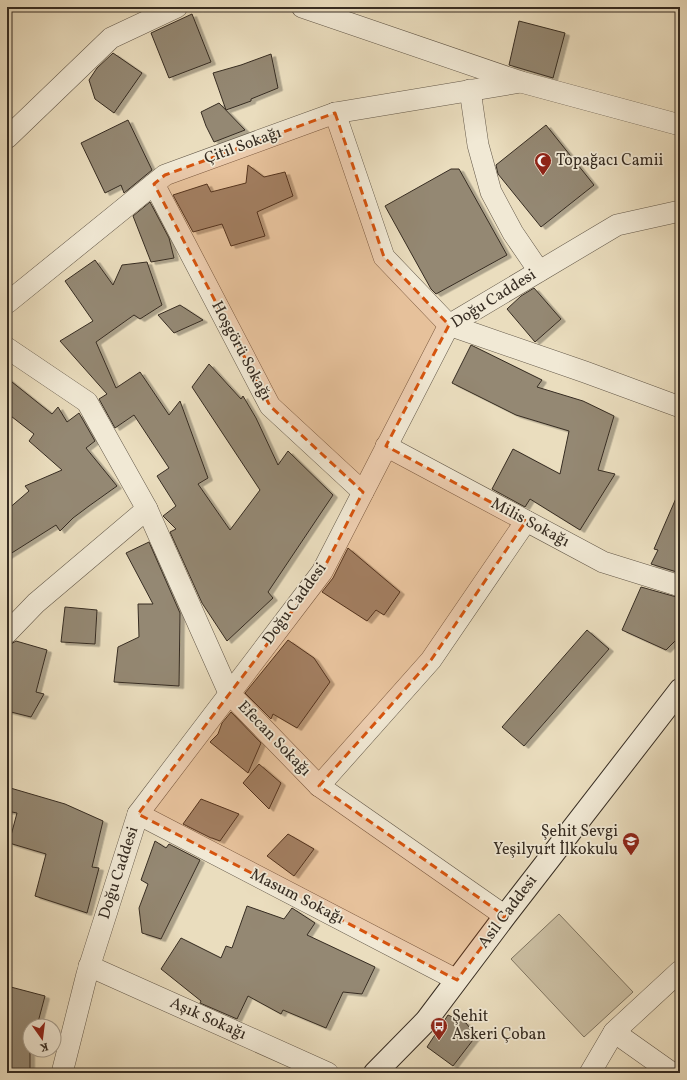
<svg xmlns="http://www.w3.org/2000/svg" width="687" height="1080" font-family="Vollkorn,serif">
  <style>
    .green { fill: #cbbfa3; stroke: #807662 }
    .building { fill: #948873; stroke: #362c22; filter: url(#shadow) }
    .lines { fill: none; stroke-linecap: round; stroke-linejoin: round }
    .street-casing { stroke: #635849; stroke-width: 22 }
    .secondary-casing { stroke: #362c22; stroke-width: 24 }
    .street { stroke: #f1e9d5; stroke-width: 21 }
    .secondary { stroke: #f1e9d5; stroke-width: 22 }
    .marked { fill: #d6540e; fill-opacity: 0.2; stroke: #d6540e; stroke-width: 3; stroke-dasharray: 8 5; stroke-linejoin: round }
    .labels { text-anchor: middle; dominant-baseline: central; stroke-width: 3.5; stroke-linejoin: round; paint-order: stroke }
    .street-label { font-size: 16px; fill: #362c22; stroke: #f1e9d5 }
    .poi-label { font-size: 16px; fill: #362c22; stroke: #f1e9d5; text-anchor: start }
  </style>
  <defs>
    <filter id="shadow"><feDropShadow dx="4.5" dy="2.5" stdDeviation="0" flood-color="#0004"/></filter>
  </defs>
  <rect width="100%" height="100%" fill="#eaddbe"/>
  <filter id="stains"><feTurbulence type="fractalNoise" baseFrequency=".005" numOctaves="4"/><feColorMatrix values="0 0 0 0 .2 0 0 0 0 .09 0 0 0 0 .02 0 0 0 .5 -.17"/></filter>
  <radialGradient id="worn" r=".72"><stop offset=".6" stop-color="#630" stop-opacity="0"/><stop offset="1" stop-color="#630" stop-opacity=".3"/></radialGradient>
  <!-- green -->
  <polygon class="green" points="559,914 633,992 584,1037 511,959"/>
  <!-- building -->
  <g class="building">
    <polygon points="192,14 211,62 169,78 151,33"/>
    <polygon points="519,21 565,33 553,78 509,65"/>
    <polygon points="113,53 142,73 114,113 95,99 89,80 97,68"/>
    <polygon points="271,54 278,88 251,99 251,101 226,110 213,73 241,65"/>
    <polygon points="219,103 245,130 214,142 206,126 201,112"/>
    <polygon points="128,120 152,170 124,193 121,185 105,193 81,143"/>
    <polygon points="546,125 594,185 541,227 498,174 496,165"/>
    <polygon points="248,165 264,177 285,172 293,196 257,212 265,236 231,246 222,224 193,232 173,195 207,184 211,192 246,183"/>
    <polygon points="451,169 459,169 507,255 436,294 431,289 385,206"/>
    <polygon points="150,202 169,238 174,258 151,262 133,216"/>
    <polygon points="95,260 113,285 122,265 147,262 162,305 140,319 134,315 96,342 116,388 140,372 169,415 180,401 208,478 198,484 230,530 260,490 192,387 209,364 241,399 243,396 256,418 278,465 288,451 333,495 268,592 273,598 227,641 202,603 170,532 176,529 163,516 176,506 157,476 169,468 134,415 115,428 99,399 107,394 60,341 93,321 65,281"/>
    <polygon points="534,288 561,319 535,342 507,309 521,296"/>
    <polygon points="180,305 203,320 174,333 158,315"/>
    <polygon points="471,345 542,380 537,387 583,401 614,416 598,470 615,474 580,530 530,499 525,507 492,489 513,449 560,474 569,431 516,415 452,383"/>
    <polygon points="7,378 52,414 58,407 67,422 79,413 95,441 86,448 117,486 89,506 73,518 60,531 56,525 7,556 7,510 29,491 25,486 62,470 29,441 34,434 7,413"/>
    <polygon points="680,489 680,573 651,564 658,550 654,549"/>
    <polygon points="149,542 180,613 179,686 114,682 118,647 139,637 138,604 153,604 126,553"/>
    <polygon points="348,548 400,592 384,615 376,610 367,621 322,592 333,578"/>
    <polygon points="641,587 680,598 680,636 666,650 622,630"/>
    <polygon points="65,607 97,610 95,644 61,642"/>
    <polygon points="587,630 609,649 524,746 502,727"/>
    <polygon points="288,640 314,658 330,682 297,728 273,714 271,719 245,693"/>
    <polygon points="16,641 47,650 36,692 44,694 31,717 7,711 7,645 11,644"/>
    <polygon points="231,712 261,743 248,773 210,742 218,734 222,723"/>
    <polygon points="259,764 281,783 269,809 243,783"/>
    <polygon points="7,787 65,804 103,821 92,867 99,868 87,913 35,896 46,854 9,843 17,813 7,811"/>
    <polygon points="201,799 239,814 220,841 212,838 211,838 183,824"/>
    <polygon points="288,834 314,849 294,876 267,856"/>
    <polygon points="155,841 166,848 169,844 200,860 161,939 142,933 139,908 148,884 141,880"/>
    <polygon points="247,906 284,919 292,908 315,923 307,935 375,967 362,994 343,992 326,1028 283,1010 281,1014 248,996 237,1019 200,1003 201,1001 161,969 181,938 221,958 226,946 232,948"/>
    <polygon points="7,986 45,996 37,1026 30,1026 30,1073 7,1073"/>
    <polygon points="448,1015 466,1023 476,1036 453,1066 427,1047"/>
  </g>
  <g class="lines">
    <defs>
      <g id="street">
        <polyline points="302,7 521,82 680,125"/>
        <polyline points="470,90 478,145 491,192 513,233 539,271"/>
        <polyline points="335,113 384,257 449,325 585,372 680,407"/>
        <polyline points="7,138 111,38 177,7"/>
        <polyline points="154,184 270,406 363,492"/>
        <polyline points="7,303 165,175 335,113 521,82"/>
        <polyline points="7,348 87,402 147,509 229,693 319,786"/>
        <polyline points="386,446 603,562 680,586"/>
        <polyline points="7,633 36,603 147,509"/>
        <polyline points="138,814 457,980"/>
        <polyline points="505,916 319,786 431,660 526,521"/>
        <polyline points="89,966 328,1073"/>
        <polyline points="614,1032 672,1073"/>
        <polyline points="62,1073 87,974 138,814 322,572 449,325 617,225 680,211"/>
        <polyline points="590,1073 614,1032 680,971"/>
      </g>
      <polyline id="secondary" points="375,1073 426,1021 505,916 680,690"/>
    </defs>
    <!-- street casing -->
    <use href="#street" class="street-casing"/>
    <!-- secondary casing -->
    <use href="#secondary" class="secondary-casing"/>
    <!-- street -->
    <use href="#street" class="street"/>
    <!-- secondary -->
    <use href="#secondary" class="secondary"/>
  </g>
  <!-- marked area -->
  <path class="marked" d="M335,113L384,257L449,325L386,446L526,521L431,660L319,786L505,916L457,980L138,814L322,572L363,492L270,406L154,184L165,175Z"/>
  <!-- icons -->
  <defs>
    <symbol id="mosque-pin" viewBox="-11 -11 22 30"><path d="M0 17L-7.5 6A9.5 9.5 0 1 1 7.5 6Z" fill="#8f2418" stroke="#f1e9d5"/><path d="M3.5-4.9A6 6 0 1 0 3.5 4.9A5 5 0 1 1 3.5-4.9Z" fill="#fff"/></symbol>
    <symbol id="school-pin" viewBox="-11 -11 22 30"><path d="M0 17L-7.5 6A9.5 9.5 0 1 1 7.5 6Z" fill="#8f2418" stroke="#f1e9d5"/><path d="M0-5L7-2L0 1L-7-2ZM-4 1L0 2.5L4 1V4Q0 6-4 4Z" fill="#fff"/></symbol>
    <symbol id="bus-pin" viewBox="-11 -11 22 30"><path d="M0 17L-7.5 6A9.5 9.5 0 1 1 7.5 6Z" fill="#8f2418" stroke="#f1e9d5"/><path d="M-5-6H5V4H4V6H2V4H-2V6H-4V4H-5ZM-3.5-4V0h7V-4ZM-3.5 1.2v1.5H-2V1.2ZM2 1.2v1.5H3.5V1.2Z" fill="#fff"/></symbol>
  </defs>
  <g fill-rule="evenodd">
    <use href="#mosque-pin" x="533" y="151" width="20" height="27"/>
    <use href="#school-pin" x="621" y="831" width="20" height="27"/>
    <use href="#bus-pin" x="429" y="1016" width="20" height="27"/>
  </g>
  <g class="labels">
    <!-- street labels -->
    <g class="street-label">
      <text transform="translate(243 146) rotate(-20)">Çitil Sokağı</text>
      <text transform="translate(494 299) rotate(-32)">Doğu Caddesi</text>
      <text transform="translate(241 351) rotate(62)">Hoşgörü Sokağı</text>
      <text transform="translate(530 523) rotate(28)">Milis Sokağı</text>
      <text transform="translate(295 604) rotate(-54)">Doğu Caddesi</text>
      <text transform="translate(274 739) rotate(46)">Efecan Sokağı</text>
      <text transform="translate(119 873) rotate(-72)">Doğu Caddesi</text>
      <text transform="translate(297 897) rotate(27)">Masum Sokağı</text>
      <text transform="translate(508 912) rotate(-53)">Asil Caddesi</text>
      <text transform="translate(208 1019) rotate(24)">Aşık Sokağı</text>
    </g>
    <!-- poi labels -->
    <g class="poi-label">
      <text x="556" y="161">Topağacı Camii</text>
      <text x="618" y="832" text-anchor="end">Şehit Sevgi<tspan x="618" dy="18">Yeşilyurt İlkokulu</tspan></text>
      <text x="452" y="1017">Şehit<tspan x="452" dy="18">Askeri Çoban</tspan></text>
    </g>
  </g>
  <!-- margin -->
  <rect width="687" height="1080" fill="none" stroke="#eaddbe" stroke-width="24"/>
  <rect x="8" y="8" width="671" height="1064" fill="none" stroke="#362c22" stroke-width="2"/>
  <rect x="12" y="12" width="663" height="1056" fill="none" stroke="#362c22"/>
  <!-- north arrow -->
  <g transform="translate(42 1038) rotate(166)"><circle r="19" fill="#f1e9d5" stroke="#a69d8d"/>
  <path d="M0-3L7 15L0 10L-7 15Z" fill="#8f2418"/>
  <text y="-6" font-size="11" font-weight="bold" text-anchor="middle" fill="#362c22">K</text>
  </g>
  <rect width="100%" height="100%" filter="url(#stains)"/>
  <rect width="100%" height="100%" fill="url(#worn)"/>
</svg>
